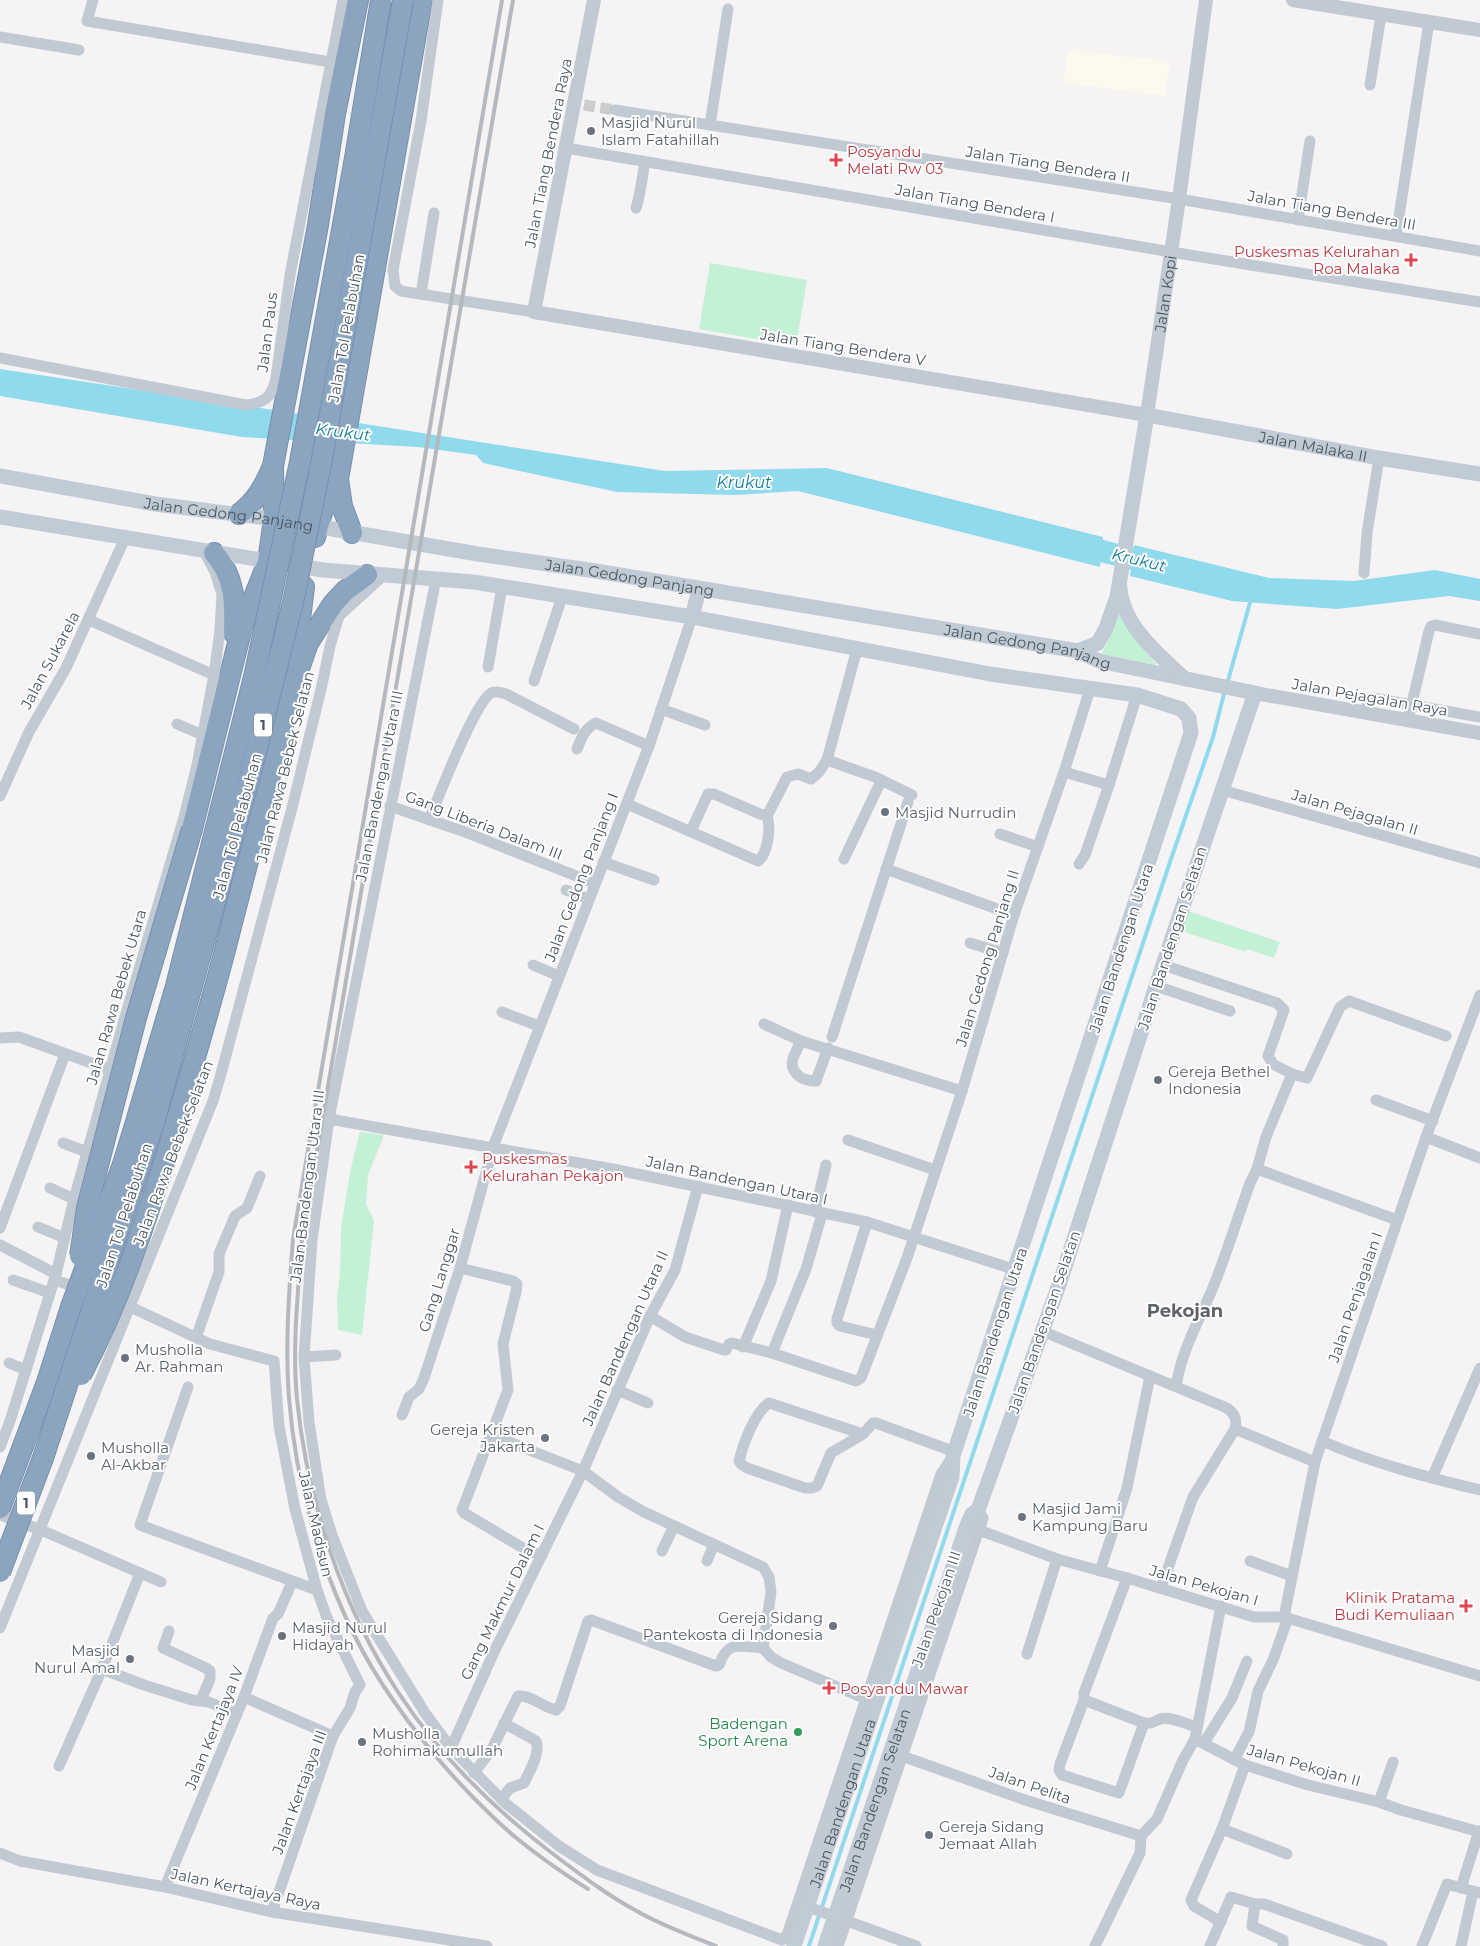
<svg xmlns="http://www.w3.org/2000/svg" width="1480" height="1946" font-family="Montserrat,sans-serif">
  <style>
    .commercial { fill: #fdf9ef }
    .green { fill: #c3f1d5 }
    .water { fill: #90daee }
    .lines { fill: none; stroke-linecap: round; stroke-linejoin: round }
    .stream { stroke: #90daee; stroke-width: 4 }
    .river { stroke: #90daee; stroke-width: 22 }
    .minor-tunnel { stroke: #caccce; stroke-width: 11; stroke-dasharray: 11 5.5; stroke-linecap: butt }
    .motorway-casing { stroke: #7690ad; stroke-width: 22 }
    .minor { stroke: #c1cad2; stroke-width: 11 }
    .tertiary { stroke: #c1cad2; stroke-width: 14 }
    .secondary { stroke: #c1cbd6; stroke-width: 15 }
    .motorway { stroke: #8ba5c1; stroke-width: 20 }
    .rail { stroke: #b5b8bd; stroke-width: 4 }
    .motorway-bridge-casing { stroke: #7690ad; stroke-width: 22; stroke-linecap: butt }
    .secondary-bridge { stroke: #c1cbd6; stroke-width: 15 }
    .motorway-bridge { stroke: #8ba5c1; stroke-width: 20 }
    .worship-dot { fill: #6b7280; stroke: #fff; stroke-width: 2 }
    .health-dot { fill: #e0444e; stroke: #fff; stroke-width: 2 }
    .leisure-dot { fill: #2e9e5b; stroke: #fff; stroke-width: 2 }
    .labels { text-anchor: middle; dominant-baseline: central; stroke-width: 4; stroke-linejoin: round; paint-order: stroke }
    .shield { fill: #fff; stroke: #808990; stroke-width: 1 }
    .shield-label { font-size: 14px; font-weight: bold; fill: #4a5661 }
    .worship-label { font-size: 15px; fill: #5b616d; stroke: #fff; text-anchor: start }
    .health-label { font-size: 15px; fill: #be3a42; stroke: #fff; text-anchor: start }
    .street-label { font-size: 15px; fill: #4a5661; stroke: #fff }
    .leisure-label { font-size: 15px; fill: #27864d; stroke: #fff; text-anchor: end }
    .water-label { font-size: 16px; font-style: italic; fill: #0c7c9b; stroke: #fff }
    .quarter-label { font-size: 18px; font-weight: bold; fill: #5f6368; stroke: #fff }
  </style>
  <rect width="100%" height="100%" fill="#f5f3f3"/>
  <!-- commercial -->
  <polygon class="commercial" points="1068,50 1170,61 1165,96 1063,83"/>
  <!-- green -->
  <g class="green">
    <polygon points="710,263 807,280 796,346 699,329"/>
    <polygon points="1119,606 1135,639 1157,665 1101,654 1107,644"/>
    <polygon points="1188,911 1280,942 1274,958 1247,949 1246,952 1181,931"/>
    <polygon points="360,1132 384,1135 368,1175 366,1204 374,1221 362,1335 338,1330 337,1298 340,1273 341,1229 350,1172"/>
  </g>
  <!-- water -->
  <g class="water">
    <polygon points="0,369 320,417 665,471 827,468 1103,537 1100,567 798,491 735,495 617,492 483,463 476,455 418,447 242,437 0,396"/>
    <polygon points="1134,545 1269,578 1354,581 1435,570 1480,579 1480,601 1449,596 1337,609 1232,601 1130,576"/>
  </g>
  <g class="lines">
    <!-- stream -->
    <g class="stream">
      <polyline points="1227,684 1251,599"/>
      <polyline points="809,1946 1170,862 1213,737 1225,690"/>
    </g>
    <!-- river -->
    <polyline class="river" points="1073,544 1146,562"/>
    <!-- minor-tunnel -->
    <polyline class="minor-tunnel" points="584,105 615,110"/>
    <defs>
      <g id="motorway">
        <path d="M239,514C256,502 265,485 273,466L318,225L335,114L358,0"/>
        <polyline points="352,533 342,506 338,479 422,0"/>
        <path d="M315,537C321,515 326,497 338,479"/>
        <path d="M214,553C235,577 235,602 234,633"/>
        <polyline points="295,660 304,587"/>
        <polyline points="192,829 242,627 268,562 274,519 273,470"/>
        <polyline points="226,946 293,686 308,643 333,604 345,591 367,575"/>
        <polyline points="0,1508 47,1382 71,1307"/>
      </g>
    </defs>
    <!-- motorway casing -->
    <use href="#motorway" class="motorway-casing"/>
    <!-- minor -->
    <g class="minor">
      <polyline points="93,0 87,21 330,62"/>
      <polyline points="438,0 421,121 393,270 395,286 401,291 534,312"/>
      <polyline points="0,37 79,50"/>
      <polyline points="1370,85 1381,15"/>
      <polyline points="615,110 1179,199 1480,251"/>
      <polyline points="710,125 728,9"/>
      <polyline points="566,148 1171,252 1480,302"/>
      <path d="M636,208C641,193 642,177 645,162"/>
      <polyline points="1298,220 1310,141"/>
      <polyline points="1396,236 1429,22"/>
      <polyline points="421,294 434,213"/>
      <path d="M0,358L246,405C265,403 272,397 276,378L290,275L343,0"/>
      <polyline points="1364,573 1367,533 1379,458"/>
      <polyline points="436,579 329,1119 312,1240 304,1357 309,1422 321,1500 332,1535 362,1611 425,1713 451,1748 504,1802 559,1846 597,1870 782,1940 787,1935 941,1474 953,1456"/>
      <polyline points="89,620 214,675"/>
      <polyline points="488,667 502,587"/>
      <polyline points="534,681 562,597"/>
      <polyline points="661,709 705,725"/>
      <polyline points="1364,713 1369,699 1373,698 1480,717"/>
      <polyline points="1408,720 1429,631 1431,626 1435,625 1480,634"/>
      <polyline points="177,724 203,735"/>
      <path d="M577,749C581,739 585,728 596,723L649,746"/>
      <polyline points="827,760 875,777 912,795"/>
      <polyline points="1064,772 1109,785 1085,855 1079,864"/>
      <polyline points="1109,785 1137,695"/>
      <polyline points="1222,790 1480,863"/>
      <polyline points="0,796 29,732 66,668 125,538"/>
      <path d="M627,804L758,861C768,854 771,827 767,816"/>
      <polyline points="390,806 465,832 594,883"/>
      <path d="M429,820C439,796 474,704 491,693C496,690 501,693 506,694L574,729"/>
      <polyline points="691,831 708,794 714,794 760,814 767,816 787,777 798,774 811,779 819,772 827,760 857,649"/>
      <polyline points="1000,834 1038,847"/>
      <polyline points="844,859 881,781"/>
      <polyline points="603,862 654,880"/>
      <polyline points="886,869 1014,915"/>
      <polyline points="566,890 588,899"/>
      <polyline points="970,943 1003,953"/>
      <polyline points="533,965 559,976"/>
      <polyline points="1163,965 1277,1003 1284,1010 1268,1056 1273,1064 1292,1074 1266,1137 1257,1169"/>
      <polyline points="1156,986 1230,1011"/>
      <polyline points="502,1012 539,1026"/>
      <polyline points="764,1024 801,1041 962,1091"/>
      <polyline points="832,1037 908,802"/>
      <polyline points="0,1038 19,1037 111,1070"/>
      <path d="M801,1041C795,1055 785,1065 800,1077C805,1080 810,1081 816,1081L828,1048"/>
      <polyline points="1292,1074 1307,1078 1340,1007 1349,1001 1446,1036"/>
      <polyline points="1376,1100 1433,1121"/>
      <polyline points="329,1119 613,1169 867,1222 1016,1270"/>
      <polyline points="1426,1137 1480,1158"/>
      <polyline points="848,1140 935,1170"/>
      <polyline points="63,1143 87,1152"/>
      <polyline points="50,1188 74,1199"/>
      <polyline points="815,1212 826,1165"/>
      <polyline points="867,1222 837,1319 837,1323 840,1326 877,1335"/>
      <polyline points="38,1227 65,1238"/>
      <polyline points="0,1228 65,1054"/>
      <polyline points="0,1245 56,1274"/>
      <polyline points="460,1268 513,1281 517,1284 516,1292 503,1344 508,1390 462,1510 464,1513 528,1551 542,1555"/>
      <polyline points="13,1280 50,1293"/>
      <polyline points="54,1280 83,1289"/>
      <polyline points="124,1304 210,1344 274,1361 279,1426 295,1509 317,1590 327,1618 360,1685 355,1692 350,1708 333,1736 272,1912"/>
      <polyline points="650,1316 685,1337 724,1350 726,1350 729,1344 732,1343 772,1353 856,1381 861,1378 907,1258 962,1091 1014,915 1064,772 1090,689"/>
      <path d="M1042,1331L1227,1408C1235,1414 1237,1419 1235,1429"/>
      <polyline points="196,1338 219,1272 219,1254 235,1216 247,1208 260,1176"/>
      <polyline points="743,1347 771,1281 788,1205"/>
      <polyline points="772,1353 806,1269 822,1214"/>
      <polyline points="304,1357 336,1355"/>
      <polyline points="9,1363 26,1370"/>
      <path d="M1176,1386C1182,1349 1200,1319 1214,1285C1227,1252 1238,1217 1250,1183L1257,1169L1397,1220"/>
      <polyline points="188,1387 140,1525 317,1590"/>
      <polyline points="617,1390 648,1403"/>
      <polyline points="402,1415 409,1397 419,1389 424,1378 460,1268 493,1147 649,746 692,617"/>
      <path d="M863,1434L769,1403C755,1412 743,1444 739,1461L741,1464L747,1468L805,1488H812L817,1486L831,1453L863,1434L873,1423H876L955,1452"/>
      <polyline points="491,1435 583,1471 618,1497 644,1512 763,1567 769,1577 771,1592 763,1648 771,1657 781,1663 866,1699"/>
      <path d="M1322,1441C1372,1463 1426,1477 1480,1490"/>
      <polyline points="0,1447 10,1421 56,1274 74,1199 125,1017 184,817 197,765 214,675 220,630 222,594 215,572 206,555"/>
      <polyline points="1432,1478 1480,1368"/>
      <polyline points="0,1515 41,1530 161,1582"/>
      <polyline points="979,1530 1057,1559 1127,1578 1254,1617 1284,1617 1480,1676"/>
      <polyline points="662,1551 674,1526"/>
      <polyline points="707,1561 714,1544"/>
      <polyline points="1250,1561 1292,1576"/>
      <polyline points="1100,1571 1127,1488 1150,1376"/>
      <path d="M1127,1578L1084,1693V1700L1144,1723C1152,1724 1153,1722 1160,1719C1170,1716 1186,1724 1196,1727"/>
      <polyline points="1161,1588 1193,1497 1235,1429 1315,1462"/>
      <polyline points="1284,1617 1315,1462 1426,1137 1480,995"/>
      <polyline points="0,1628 213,1101 221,1074 293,804 322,685 330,646 339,616 384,575"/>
      <polyline points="169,1631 163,1648 206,1668 210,1671 210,1679 201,1700"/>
      <polyline points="1027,1654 1057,1559"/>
      <polyline points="102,1669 144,1685 192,1700 209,1702 237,1714"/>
      <polyline points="244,1697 333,1736"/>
      <polyline points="1084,1700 1060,1764 1059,1770 1062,1775 1119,1793 1144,1723"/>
      <polyline points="1195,1739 1245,1765 1308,1785 1379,1802 1401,1810 1480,1832"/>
      <polyline points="1204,1743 1232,1698 1247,1661"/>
      <polyline points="451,1748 494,1652 583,1471 650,1316 675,1270 698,1186"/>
      <polyline points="902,1756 1025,1800 1141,1836 1157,1819 1183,1760 1195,1739 1221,1606"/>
      <polyline points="1234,1760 1249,1732 1258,1691 1273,1660 1288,1618"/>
      <polyline points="59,1766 102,1669 140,1573"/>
      <path d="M474,1773L492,1749L518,1696C532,1695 542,1707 556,1710L560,1706L588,1621L591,1620L716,1666L719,1665C728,1639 740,1647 763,1648"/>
      <path d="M501,1799L510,1788L524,1783C529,1772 541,1753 536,1741L504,1723"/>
      <polyline points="1379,1802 1393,1762"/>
      <polyline points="1222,1829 1287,1854"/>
      <polyline points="0,1853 20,1861 165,1887 272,1912 487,1946"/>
      <polyline points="165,1887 244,1697 273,1618 278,1614 292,1582"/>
      <polyline points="1461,1888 1479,1831"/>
      <polyline points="800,1904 916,1946"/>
      <polyline points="1255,1904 1252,1926 1283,1940 1283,1946"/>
      <polyline points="1221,1922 1194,1906 1191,1900 1222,1829 1245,1765"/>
      <polyline points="838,1946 983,1518 978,1510"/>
      <polyline points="1095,1946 1140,1853 1141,1836"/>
      <polyline points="1210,1946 1231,1897 1255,1904 1264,1904 1382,1946"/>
      <polyline points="1422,1946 1447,1884 1480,1893"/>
      <polyline points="1461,1946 1473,1892"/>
    </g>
    <!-- tertiary -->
    <g class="tertiary">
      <path id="s1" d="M594,0L534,312L1147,415L1179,199L1206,0"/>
      <polyline points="1293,0 1480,30"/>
      <polyline points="1255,693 1480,733"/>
    </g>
    <!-- secondary -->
    <g class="secondary">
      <path id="s2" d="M0,476L155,504L274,519L478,554L596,571L1078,651L1099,661L1255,693L1163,965L1060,1282L978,1510L972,1514L966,1528"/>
      <polyline points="0,517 323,570 474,582 692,617 990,674 1137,695 1181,709 1189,718 1191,733 953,1456 952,1477 940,1512"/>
      <path d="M1120,588C1123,626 1159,655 1185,679"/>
      <polyline points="692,617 699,589"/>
      <path id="s3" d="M1078,651L1098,643L1106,628L1117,597L1147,415L1379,458L1480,474"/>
    </g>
    <!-- motorway -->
    <use href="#motorway" class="motorway"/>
    <!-- rail -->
    <g class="rail">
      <path d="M502,0L293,1239C289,1292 285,1344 289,1398C297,1501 333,1615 393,1700C422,1742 457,1783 494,1818C522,1845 555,1868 588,1889"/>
      <path d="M513,0L302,1239C298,1293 292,1346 297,1399C307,1501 343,1610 400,1695C443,1760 499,1814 561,1860C585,1878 609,1896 635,1910C660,1925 689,1935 716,1946"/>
    </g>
    <defs>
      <g id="motorway-bridge">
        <polyline points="80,1256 87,1208 136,1018 192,829"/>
        <polyline points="71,1307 123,1164 136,1122 176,986 254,677 300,462 355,158 381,0"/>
        <path d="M81,1375C122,1297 149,1212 174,1129C192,1068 210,1008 226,946"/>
        <polyline points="0,1572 43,1458 154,1123 250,776 294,598 322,459 403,0"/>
      </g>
    </defs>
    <!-- motorway-bridge casing -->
    <use href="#motorway-bridge" class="motorway-bridge-casing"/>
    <!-- secondary-bridge -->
    <g class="secondary-bridge">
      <path id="s4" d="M794,1946L940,1512"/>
      <path id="s5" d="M825,1946L966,1528"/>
    </g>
    <!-- motorway-bridge -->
    <use href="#motorway-bridge" class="motorway-bridge"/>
  </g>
  <!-- markers -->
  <g class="worship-dot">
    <circle cx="591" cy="131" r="5"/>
    <circle cx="885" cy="812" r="5"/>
    <circle cx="1158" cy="1080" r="5"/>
    <circle cx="125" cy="1358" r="5"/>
    <circle cx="545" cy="1438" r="5"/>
    <circle cx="91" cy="1456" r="5"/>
    <circle cx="1022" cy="1517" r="5"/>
    <circle cx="833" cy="1626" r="5"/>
    <circle cx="282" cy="1636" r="5"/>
    <circle cx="130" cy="1659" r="5"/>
    <circle cx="362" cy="1742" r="5"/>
    <circle cx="929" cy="1835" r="5"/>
  </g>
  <g class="health-dot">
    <path d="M833.5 152.5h5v5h5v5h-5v5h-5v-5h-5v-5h5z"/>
    <path d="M1408.5 252.5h5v5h5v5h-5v5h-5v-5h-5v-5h5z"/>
    <path d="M468.5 1159.5h5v5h5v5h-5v5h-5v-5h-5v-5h5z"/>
    <path d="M1463.5 1598.5h5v5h5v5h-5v5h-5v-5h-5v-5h5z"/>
    <path d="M826.5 1680.5h5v5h5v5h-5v5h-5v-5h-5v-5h5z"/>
  </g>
  <circle class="leisure-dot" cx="798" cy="1732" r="5"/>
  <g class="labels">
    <!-- shield labels -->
    <g class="shield">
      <rect x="254" y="713.5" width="18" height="23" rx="4"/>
      <rect x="17" y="1491.5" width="18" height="23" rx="4"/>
    </g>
    <g class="shield-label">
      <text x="263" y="725">1</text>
      <text x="26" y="1503">1</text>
    </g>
    <!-- worship labels -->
    <g class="worship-label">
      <text x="601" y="122">Masjid Nurul<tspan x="601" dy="17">Islam Fatahillah</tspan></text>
      <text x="895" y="812">Masjid Nurrudin</text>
      <text x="1168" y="1071">Gereja Bethel<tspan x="1168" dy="17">Indonesia</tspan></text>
      <text x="135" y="1349">Musholla<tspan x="135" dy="17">Ar. Rahman</tspan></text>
      <text x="535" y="1429" text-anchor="end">Gereja Kristen<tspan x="535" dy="17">Jakarta</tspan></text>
      <text x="101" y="1447">Musholla<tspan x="101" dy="17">Al-Akbar</tspan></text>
      <text x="1032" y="1508">Masjid Jami<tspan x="1032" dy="17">Kampung Baru</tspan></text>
      <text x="823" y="1617" text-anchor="end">Gereja Sidang<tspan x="823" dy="17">Pantekosta di Indonesia</tspan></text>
      <text x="292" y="1627">Masjid Nurul<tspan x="292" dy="17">Hidayah</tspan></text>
      <text x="120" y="1650" text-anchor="end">Masjid<tspan x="120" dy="17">Nurul Amal</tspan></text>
      <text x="372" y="1733">Musholla<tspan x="372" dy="17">Rohimakumullah</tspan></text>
      <text x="939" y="1826">Gereja Sidang<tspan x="939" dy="17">Jemaat Allah</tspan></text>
    </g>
    <!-- health labels -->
    <g class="health-label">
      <text x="847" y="151">Posyandu<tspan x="847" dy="17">Melati Rw 03</tspan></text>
      <text x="1400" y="251" text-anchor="end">Puskesmas Kelurahan<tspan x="1400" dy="17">Roa Malaka</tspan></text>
      <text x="482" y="1158">Puskesmas<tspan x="482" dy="17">Kelurahan Pekajon</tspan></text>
      <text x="1455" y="1597" text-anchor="end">Klinik Pratama<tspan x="1455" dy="17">Budi Kemuliaan</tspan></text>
      <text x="840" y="1688">Posyandu Mawar</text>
    </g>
    <!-- street labels -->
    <g class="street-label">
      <text transform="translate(548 153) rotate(-79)">Jalan Tiang Bendera Raya</text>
      <text transform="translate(1048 164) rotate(9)">Jalan Tiang Bendera II</text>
      <text transform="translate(975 203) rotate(10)">Jalan Tiang Bendera I</text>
      <text transform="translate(1332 210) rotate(10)">Jalan Tiang Bendera III</text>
      <text stroke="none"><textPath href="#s1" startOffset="1062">Jalan Kopi</textPath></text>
      <text transform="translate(346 328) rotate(-80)">Jalan Tol Pelabuhan</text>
      <text transform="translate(267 332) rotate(-83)">Jalan Paus</text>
      <text transform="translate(843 347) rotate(9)">Jalan Tiang Bendera V</text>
      <text stroke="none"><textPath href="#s3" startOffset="425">Jalan Malaka II</textPath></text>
      <text stroke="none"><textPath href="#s2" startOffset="232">Jalan Gedong Panjang</textPath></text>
      <text stroke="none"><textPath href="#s2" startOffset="638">Jalan Gedong Panjang</textPath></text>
      <text stroke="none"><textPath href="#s2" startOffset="1042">Jalan Gedong Panjang</textPath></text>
      <text transform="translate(50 660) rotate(-62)">Jalan Sukarela</text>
      <text transform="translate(1370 697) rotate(10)">Jalan Pejagalan Raya</text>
      <text transform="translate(285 767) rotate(-76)">Jalan Rawa Bebek Selatan</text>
      <text transform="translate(379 786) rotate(-79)">Jalan Bandengan Utara III</text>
      <text transform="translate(1355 812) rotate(16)">Jalan Pejagalan II</text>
      <text transform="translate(484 825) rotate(21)">Gang Liberia Dalam III</text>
      <text transform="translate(237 826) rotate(-75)">Jalan Tol Pelabuhan</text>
      <text transform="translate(581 877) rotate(-69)">Jalan Gedong Panjang I</text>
      <text transform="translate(1172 938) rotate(-72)">Jalan Bandengan Selatan</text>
      <text transform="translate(1121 948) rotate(-72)">Jalan Bandengan Utara</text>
      <text transform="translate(987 958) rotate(-73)">Jalan Gedong Panjang II</text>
      <text transform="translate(116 997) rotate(-74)">Jalan Rawa Bebek Utara</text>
      <text transform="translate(173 1153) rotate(-69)">Jalan Rawa Bebek Selatan</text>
      <text transform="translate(737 1180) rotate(12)">Jalan Bandengan Utara I</text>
      <text transform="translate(307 1186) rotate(-83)">Jalan Bandengan Utara III</text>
      <text transform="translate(124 1215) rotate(-72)">Jalan Tol Pelabuhan</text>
      <text transform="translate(439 1280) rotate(-73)">Gang Langgar</text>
      <text transform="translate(1355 1297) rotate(-71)">Jalan Penjagalan I</text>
      <text transform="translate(1044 1322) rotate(-71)">Jalan Bandengan Selatan</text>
      <text transform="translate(995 1332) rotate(-72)">Jalan Bandengan Utara</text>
      <text transform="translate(625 1338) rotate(-66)">Jalan Bandengan Utara II</text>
      <text transform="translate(316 1524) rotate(77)">Jalan Madisun</text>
      <text transform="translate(1204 1585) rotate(16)">Jalan Pekojan I</text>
      <text transform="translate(502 1602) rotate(-64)">Gang Makmur Dalam I</text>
      <text transform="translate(936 1609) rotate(-71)">Jalan Pekojan III</text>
      <text transform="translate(214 1728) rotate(-68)">Jalan Kertajaya IV</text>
      <text transform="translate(1304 1765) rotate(16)">Jalan Pekojan II</text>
      <text transform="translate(1030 1785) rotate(19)">Jalan Pelita</text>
      <text transform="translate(299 1792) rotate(-70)">Jalan Kertajaya III</text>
      <text stroke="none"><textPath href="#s5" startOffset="154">Jalan Bandengan Selatan</textPath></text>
      <text stroke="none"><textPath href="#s4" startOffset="151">Jalan Bandengan Utara</textPath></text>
      <text transform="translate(246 1889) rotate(12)">Jalan Kertajaya Raya</text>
    </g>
    <!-- leisure labels -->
    <g class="leisure-label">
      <text x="788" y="1723">Badengan<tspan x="788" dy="17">Sport Arena</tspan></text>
    </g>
    <!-- water labels -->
    <g class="water-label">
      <text transform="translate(343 432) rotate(7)">Krukut</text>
      <text x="744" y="482">Krukut</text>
      <text transform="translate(1139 560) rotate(14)">Krukut</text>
    </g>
    <!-- quarter labels -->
    <g class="quarter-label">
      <text x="1185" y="1311">Pekojan</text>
    </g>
  </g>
</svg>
